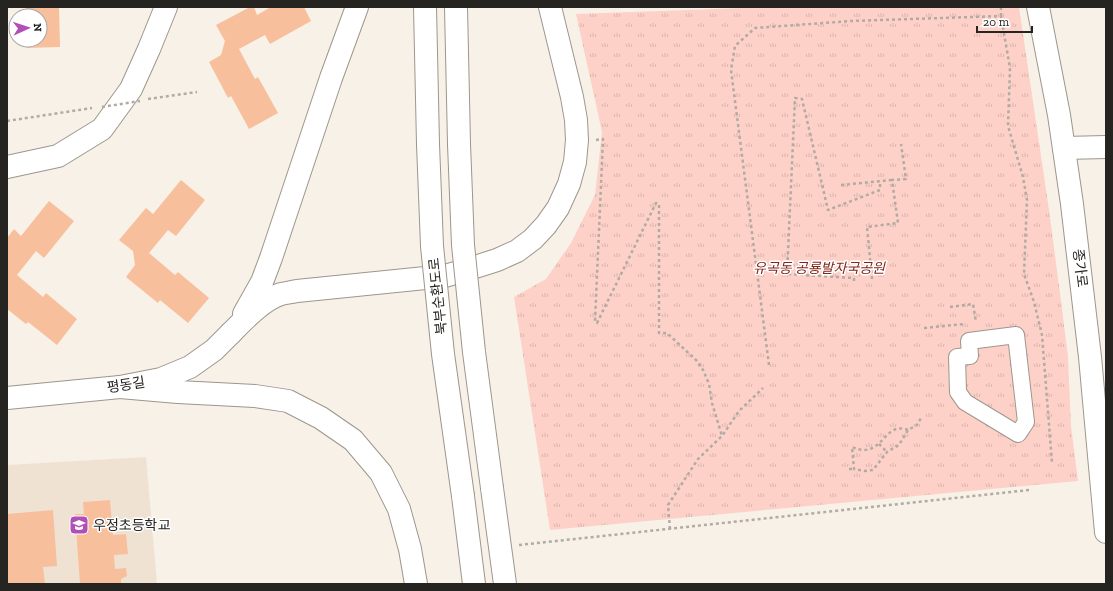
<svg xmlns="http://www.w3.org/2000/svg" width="1113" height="591" font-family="'Zilla Slab','Noto Sans KR',serif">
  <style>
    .built { fill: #efe2d3 }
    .park { fill: url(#park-tufts) }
    .building { fill: #f8bf9d }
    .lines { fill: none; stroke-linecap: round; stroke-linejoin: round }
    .pedestrian-casing { stroke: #9d968d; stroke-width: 18 }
    .minor-casing { stroke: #9d968d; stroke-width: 24 }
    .tertiary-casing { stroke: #9d968d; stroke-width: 24 }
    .secondary-casing { stroke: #9d968d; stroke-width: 24 }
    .path { stroke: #b1aba3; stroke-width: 2.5; stroke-dasharray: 3 3; stroke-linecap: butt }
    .pedestrian { stroke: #fff; stroke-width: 16 }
    .minor { stroke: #fff; stroke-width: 22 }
    .tertiary { stroke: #fff; stroke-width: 22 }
    .secondary { stroke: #fff; stroke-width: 22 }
    .secondary-bridge-casing { stroke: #9d968d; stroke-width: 24; stroke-linecap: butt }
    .path-bridge { stroke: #b1aba3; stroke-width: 2.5; stroke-dasharray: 3 3; stroke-linecap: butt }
    .secondary-bridge { stroke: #fff; stroke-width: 22 }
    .labels { text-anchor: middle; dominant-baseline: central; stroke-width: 3; stroke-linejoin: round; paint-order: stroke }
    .park-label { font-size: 14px; font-style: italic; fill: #832519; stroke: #fff }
    .street-label { font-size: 14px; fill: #262420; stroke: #fff }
    .poi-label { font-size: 14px; fill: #262420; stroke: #fff; text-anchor: start }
  </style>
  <defs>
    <pattern id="park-tufts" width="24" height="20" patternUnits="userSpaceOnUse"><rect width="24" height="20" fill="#fed1c8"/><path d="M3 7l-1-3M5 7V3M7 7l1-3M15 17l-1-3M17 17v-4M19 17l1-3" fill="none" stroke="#dab3ac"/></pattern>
  </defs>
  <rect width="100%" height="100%" fill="#f8f1e7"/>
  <!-- built -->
  <polygon class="built" points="146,457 157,584 7,584 7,465"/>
  <!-- park -->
  <polygon class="park" points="770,7 1019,7 1049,210 1061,301 1068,357 1071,426 1078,481 550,530 514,297 546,279 571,243 595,195 602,132 576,14"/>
  <!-- building -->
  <g class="building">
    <polygon points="26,7 59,7 60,47 27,48 27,40 40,40 40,16 26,16"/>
    <polygon points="250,7 254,7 257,15 271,7 304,7 311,21 270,44 265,35 239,49 255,79 258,77 278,113 249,129 231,96 228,98 209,62 221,55 225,41 216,25"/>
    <polygon points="181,180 205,200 176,236 168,230 149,253 175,275 178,272 209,298 188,323 160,300 158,303 126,277 135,265 133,251 119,240 146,208 153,214"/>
    <polygon points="49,201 74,221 44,258 36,251 17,275 43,297 46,293 77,319 57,345 28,322 26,324 7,309 7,238 14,229 21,236"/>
    <polygon points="110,500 113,535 126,534 128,554 114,555 115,569 126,568 127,576 121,579 121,584 80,584 75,514 84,514 83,502"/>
    <polygon points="53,510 57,566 43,567 45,584 7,584 7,514"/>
  </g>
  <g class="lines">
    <defs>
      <polygon id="pedestrian" points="1016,335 1026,422 1018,434 965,402 958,392 957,357 970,356 969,341"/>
      <g id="minor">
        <polyline points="1064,148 1106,147"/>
        <polyline points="7,167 58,156 102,129 131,89 149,49 166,7"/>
      </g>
      <polyline id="tertiary" points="7,398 120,387 161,379 190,367 214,350 231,333"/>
      <g id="secondary">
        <polyline points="425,7 428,144"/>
        <polyline points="456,7 459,144"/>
        <polyline points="1038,7 1059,115 1072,204 1090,357 1106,532"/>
        <polyline points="244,314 262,282 271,258 331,78 357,7"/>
        <path d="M231,333C244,320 262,300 281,294C286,293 292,292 297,291L445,276L472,268L497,260L517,251L533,239L546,225L558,208L569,184L575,162L577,140L576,120L572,97L550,7"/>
        <polyline points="120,387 178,392 255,396 288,401 321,418 353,440 381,473 399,509 410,549 416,584"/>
        <polyline points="492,488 505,584"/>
        <polyline points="463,496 474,584"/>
      </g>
    </defs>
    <!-- pedestrian casing -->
    <use href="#pedestrian" class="pedestrian-casing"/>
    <!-- minor casing -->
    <use href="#minor" class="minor-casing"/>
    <!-- tertiary casing -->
    <use href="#tertiary" class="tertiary-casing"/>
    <!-- secondary casing -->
    <use href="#secondary" class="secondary-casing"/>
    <!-- path -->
    <g class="path">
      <polyline points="1001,7 1001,16"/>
      <polyline points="148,99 197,92"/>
      <polyline points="7,121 92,108"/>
      <polyline points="596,140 603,139 595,321 597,323 656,203 659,204 659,333 667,333 697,361 703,370 709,384 712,403 722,436"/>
      <polyline points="841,185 892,180"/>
      <polyline points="872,279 867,227 898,223 892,180 906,179 901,144"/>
      <polyline points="854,281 854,278 787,274 795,98 802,99 828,210 880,190 880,181"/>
      <polyline points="950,307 973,304 976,322"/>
      <polyline points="924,328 964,324"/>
      <polyline points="769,365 731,70 735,46 755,28 851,21 1001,16 1010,68 1008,126 1023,177 1027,200 1024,274 1034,302 1042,335 1052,463"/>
      <path d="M908,430C883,420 883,461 852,447L854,469L864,471L873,470L887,452L899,445L908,430L917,425L921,418"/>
      <polyline points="879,444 887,452"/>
      <polyline points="849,469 854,469"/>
      <polyline points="670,529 668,505 698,459 722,436 739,411 763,388"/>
      <polyline points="519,545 1029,490"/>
    </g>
    <!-- pedestrian -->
    <use href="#pedestrian" class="pedestrian"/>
    <!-- minor -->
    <use href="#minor" class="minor"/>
    <!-- tertiary -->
    <use href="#tertiary" class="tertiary"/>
    <!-- secondary -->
    <use href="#secondary" class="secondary"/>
    <defs>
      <g id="secondary-bridge">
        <polyline points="428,144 432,246 443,354 463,496"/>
        <polyline points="459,144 463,245 474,352 492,488"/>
      </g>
    </defs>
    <!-- secondary-bridge casing -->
    <use href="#secondary-bridge" class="secondary-bridge-casing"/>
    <!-- path-bridge -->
    <polyline class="path-bridge" points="102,107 140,101"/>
    <!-- secondary-bridge -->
    <use href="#secondary-bridge" class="secondary-bridge"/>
  </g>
  <!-- icons -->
  <defs>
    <symbol id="school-square" viewBox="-11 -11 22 22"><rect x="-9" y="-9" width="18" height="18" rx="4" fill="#b24fb6" stroke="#fff"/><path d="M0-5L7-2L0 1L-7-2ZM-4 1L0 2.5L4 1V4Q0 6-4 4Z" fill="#fff"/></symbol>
  </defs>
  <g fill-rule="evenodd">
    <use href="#school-square" x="68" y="514" width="22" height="22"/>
  </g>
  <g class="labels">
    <!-- park labels -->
    <g class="park-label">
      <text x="819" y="268">유곡동 공룡발자국공원</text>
    </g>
    <!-- street labels -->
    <g class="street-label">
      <text transform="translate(1080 268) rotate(83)">종가로</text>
      <text transform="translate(438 296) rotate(-96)">북부순환도로</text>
      <text transform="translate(126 385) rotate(-9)">평동길</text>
    </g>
    <!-- poi labels -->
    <g class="poi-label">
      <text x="93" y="525">우정초등학교</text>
    </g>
  </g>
  <!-- border -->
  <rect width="1113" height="591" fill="none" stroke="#262420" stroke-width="16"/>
  <!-- north arrow -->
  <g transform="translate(28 28) rotate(87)"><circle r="19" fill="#ffffff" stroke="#a8a7a6"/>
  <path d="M0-3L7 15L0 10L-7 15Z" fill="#b24fb6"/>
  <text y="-6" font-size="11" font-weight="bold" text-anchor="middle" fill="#262420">N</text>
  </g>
  <!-- scale -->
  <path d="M977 26v6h55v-6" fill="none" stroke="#262420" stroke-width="2"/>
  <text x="983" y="26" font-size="12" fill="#262420" stroke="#ffffff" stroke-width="3" paint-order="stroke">20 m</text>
</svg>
